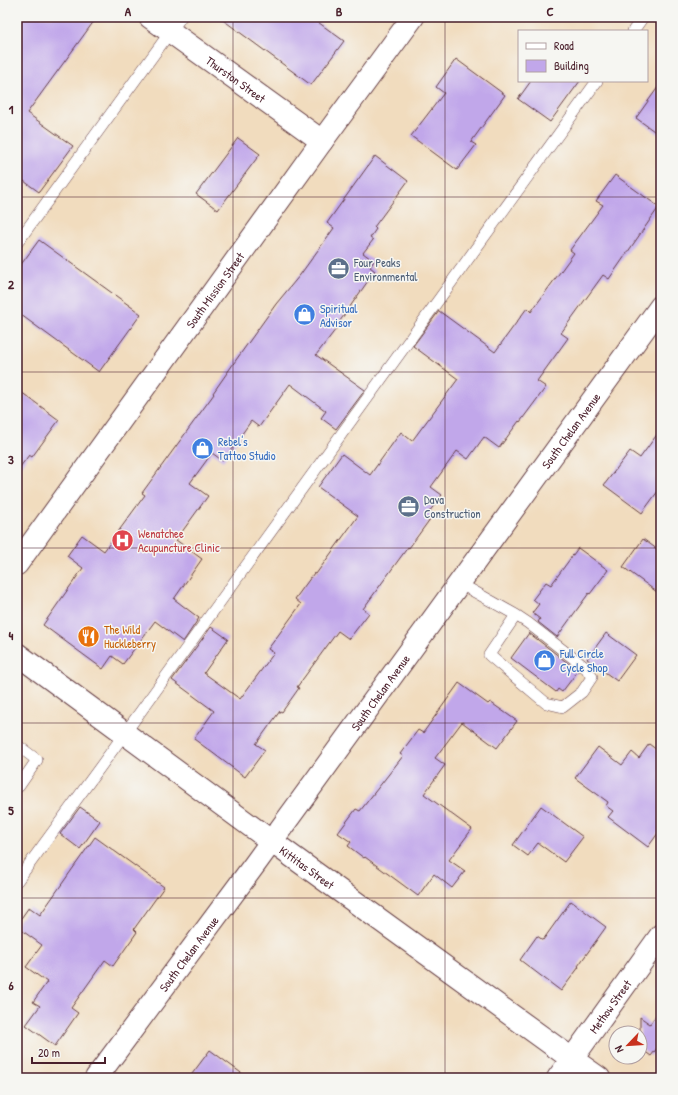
<svg xmlns="http://www.w3.org/2000/svg" width="678" height="1095" font-family="'Patrick Hand',sans-serif">
  <style>
    .building { fill: #c1a7ea }
    .lines { fill: none; stroke-linecap: round; stroke-linejoin: round }
    .lane-casing { stroke: #633b41; stroke-width: 12 }
    .street-casing { stroke: #633b41; stroke-width: 24 }
    .secondary-casing { stroke: #633b41; stroke-width: 24 }
    .primary-casing { stroke: #633b41; stroke-width: 24 }
    .lane { stroke: #fff; stroke-width: 11 }
    .street { stroke: #fff; stroke-width: 22 }
    .secondary { stroke: #fff; stroke-width: 22 }
    .primary { stroke: #fff; stroke-width: 22 }
    .grid { fill: none; stroke: #4a1f2b; stroke-width: 1; stroke-opacity: 0.55 }
    .labels { text-anchor: middle; dominant-baseline: central; stroke-width: 3; stroke-linejoin: round; paint-order: stroke }
    .street-label { font-size: 12px; fill: #4a1f2b; stroke: #f6f6f2 }
    .service-label { font-size: 12px; fill: #4e5e75; stroke: #f6f6f2; text-anchor: start }
    .shop-label { font-size: 12px; fill: #366cbe; stroke: #f6f6f2; text-anchor: start }
    .health-label { font-size: 12px; fill: #be3a42; stroke: #f6f6f2; text-anchor: start }
    .food-label { font-size: 12px; fill: #c56008; stroke: #f6f6f2; text-anchor: start }
    .neatline { fill: none; stroke: #4a1f2b; stroke-width: 1.5 }
    .grid-label { font-size: 13px; text-anchor: middle; font-weight: bold; fill: #4a1f2b }
  </style>
  <rect width="100%" height="100%" fill="#f6f6f2"/>
  <filter id="ink" filterUnits="userSpaceOnUse"><feTurbulence type="fractalNoise" baseFrequency=".025" numOctaves="2"/><feDisplacementMap in="SourceGraphic" scale="8" xChannelSelector="R" yChannelSelector="G"/><feConvolveMatrix kernelMatrix="1 2 1 2 8 2 1 2 1" color-interpolation-filters="sRGB"/></filter>
  <filter id="wash" filterUnits="userSpaceOnUse"><feTurbulence type="fractalNoise" baseFrequency=".012" numOctaves="4" result="noise"/><feDisplacementMap in="SourceGraphic" scale="16" xChannelSelector="R" yChannelSelector="G"/><feGaussianBlur stdDeviation="0.9" result="paint"/><feColorMatrix in="noise" values="0 0 0 0 0 0 0 0 0 0 0 0 0 0 0 0 0 1.4 0 .05"/><feComposite in="paint" operator="in"/></filter>
  <g filter="url(#wash)">
    <rect width="100%" height="100%" fill="#f1dcbe"/>
    <g id="blocks">
      <!-- building -->
      <g class="building">
        <polygon points="17,17 97,17 27,113 73,146 39,192 17,176"/>
        <polygon points="219,17 311,17 344,41 311,85"/>
        <polygon points="456,59 505,95 471,142 476,145 457,170 411,136 444,93 436,87"/>
        <polygon points="531,81 580,81 550,122 518,99"/>
        <polygon points="661,83 661,136 636,118"/>
        <polygon points="238,138 260,154 218,210 196,194"/>
        <polygon points="375,156 408,181 374,227 376,229 370,238 373,240 363,253 374,261 370,267 375,271 335,328 336,329 316,355 365,390 336,429 321,418 326,411 290,384 259,427 251,421 223,461 212,453 190,483 208,496 176,540 202,559 174,599 199,618 183,642 155,621 123,664 112,656 103,669 43,625 83,568 67,556 82,535 104,551 145,495 142,493 214,394 213,393 236,360 276,304 300,275 334,228 327,223"/>
        <polygon points="615,175 659,207 609,279 603,275 561,333 568,338 537,381 546,387 520,422 519,421 499,448 484,437 468,459 457,451 431,487 442,495 429,512 433,515 409,548 408,547 363,609 369,613 349,639 338,631 297,687 299,688 282,712 280,711 256,744 265,750 245,777 194,739 214,711 172,680 211,627 228,639 204,673 240,699 274,653 268,649 301,604 295,599 314,573 316,574 358,516 318,487 342,454 370,475 401,432 412,441 458,379 413,346 439,311 495,352 527,308 531,312 574,253 570,250 603,205 596,201"/>
        <polygon points="39,240 141,314 99,372 17,312 17,270"/>
        <polygon points="17,389 59,420 32,457 29,455 17,471"/>
        <polygon points="661,429 661,487 642,513 604,485 630,451 640,458"/>
        <polygon points="643,539 661,552 661,595 623,567"/>
        <polygon points="578,548 608,570 590,594 589,593 557,637 538,622 540,619 532,613 539,604 533,599 546,582 551,585"/>
        <polygon points="529,633 578,671 562,692 558,689 556,692 511,658"/>
        <polygon points="606,633 636,655 617,681 587,659"/>
        <polygon points="459,683 488,704 490,702 517,721 497,748 462,722 435,758 445,765 424,794 472,829 449,860 465,871 452,888 434,874 418,896 365,857 364,858 348,846 351,842 338,833 356,809 360,811 403,756 400,754 418,730 423,733"/>
        <polygon points="649,744 661,753 661,829 648,847 608,817 613,811 606,806 608,802 575,778 598,747 622,765 632,752 639,758"/>
        <polygon points="541,806 583,837 564,862 538,843 528,856 513,845"/>
        <polygon points="80,807 100,821 80,849 60,834"/>
        <polygon points="95,837 164,887 134,929 137,932 113,966 105,960 71,1008 78,1013 55,1046 26,1025 40,1006 33,1002 47,982 26,967 42,945 17,927 17,924 29,907 40,915"/>
        <polygon points="571,901 606,927 578,966 579,967 561,991 520,960 537,936 543,940"/>
        <polygon points="661,1008 661,1043 651,1056 640,1048 640,1017 650,1024"/>
        <polygon points="210,1050 248,1078 189,1078"/>
      </g>
    </g>
  </g>
  <g filter="url(#ink)">
    <use href="#blocks" fill-opacity="0" stroke="#633b41" stroke-width="1"/>
    <g class="lines">
      <defs>
        <g id="lane">
          <polyline points="633,31 643,17"/>
          <polyline points="17,243 181,17"/>
          <polyline points="459,583 516,615 489,655 546,703 563,707 582,692 592,677 586,668 528,623 516,615"/>
          <polyline points="17,745 37,760 19,786"/>
          <polyline points="17,881 125,733 597,81"/>
        </g>
        <g id="street">
          <path id="s1" d="M150,17L322,141"/>
          <path id="s2" d="M599,1078L572,1059L661,935"/>
        </g>
        <g id="secondary">
          <path id="s3" d="M17,654L271,841L572,1059L558,1078"/>
        </g>
        <g id="primary">
          <path id="s4" d="M17,564L322,141L413,17"/>
          <path id="s5" d="M96,1078L255,864L661,306"/>
        </g>
      </defs>
      <!-- lane casing -->
      <use href="#lane" class="lane-casing"/>
      <!-- street casing -->
      <use href="#street" class="street-casing"/>
      <!-- secondary casing -->
      <use href="#secondary" class="secondary-casing"/>
      <!-- primary casing -->
      <use href="#primary" class="primary-casing"/>
      <!-- lane -->
      <use href="#lane" class="lane"/>
      <!-- street -->
      <use href="#street" class="street"/>
      <!-- secondary -->
      <use href="#secondary" class="secondary"/>
      <!-- primary -->
      <use href="#primary" class="primary"/>
    </g>
  </g>
  <!-- grid -->
  <path class="grid" d="M233,17V1078M445,17V1078M17,197H661M17,372H661M17,548H661M17,723H661M17,898H661"/>
  <!-- icons -->
  <defs>
    <symbol id="office-disc" viewBox="-11 -11 22 22"><circle r="9.5" fill="#5c6f8a" stroke="#f6f6f2"/><path d="M-6-3h4V-5.5h4V-3h4V5H-6ZM-1-4.5V-3h2v-1.5ZM-6 0V1H6V0Z" fill="#fff"/></symbol>
    <symbol id="shop-disc" viewBox="-11 -11 22 22"><circle r="9.5" fill="#3f7fe0" stroke="#f6f6f2"/><path d="M-5-2.5h2.3a2.7 3.5 0 0 1 5.4 0H5L5.5 6h-11ZM-1.5-2.5h3a1.5 2.3 0 0 0-3 0Z" fill="#fff"/></symbol>
    <symbol id="hospital-disc" viewBox="-11 -11 22 22"><circle r="9.5" fill="#e0444e" stroke="#f6f6f2"/><path d="M-5-5h3v3.5h4V-5h3V5h-3V1.5h-4V5h-3Z" fill="#fff"/></symbol>
    <symbol id="restaurant-disc" viewBox="-11 -11 22 22"><circle r="9.5" fill="#e8710a" stroke="#f6f6f2"/><path d="M-5-6h1v4h1v-4h1v4h1v-4h1v5L-1.5 .5V6h-2V.5L-5-1ZM5-6V6H3V1.5H1.5Q1.5-4 5-6Z" fill="#fff"/></symbol>
  </defs>
  <g fill-rule="evenodd">
    <use href="#office-disc" x="326" y="256" width="25" height="25"/>
    <use href="#shop-disc" x="292" y="302" width="25" height="25"/>
    <use href="#shop-disc" x="190" y="436" width="25" height="25"/>
    <use href="#office-disc" x="396" y="494" width="25" height="25"/>
    <use href="#hospital-disc" x="110" y="528" width="25" height="25"/>
    <use href="#restaurant-disc" x="76" y="624" width="25" height="25"/>
    <use href="#shop-disc" x="532" y="648" width="25" height="25"/>
  </g>
  <g class="labels">
    <!-- street labels -->
    <g class="street-label">
      <text stroke="none"><textPath href="#s1" startOffset="106">Thurston Street</textPath></text>
      <text stroke="none"><textPath href="#s4" startOffset="338">South Mission Street</textPath></text>
      <text stroke="none"><textPath href="#s5" startOffset="803">South Chelan Avenue</textPath></text>
      <text stroke="none"><textPath href="#s5" startOffset="479">South Chelan Avenue</textPath></text>
      <text stroke="none"><textPath href="#s3" startOffset="360">Kittitas Street</textPath></text>
      <text stroke="none"><textPath href="#s5" startOffset="155">South Chelan Avenue</textPath></text>
      <text stroke="none"><textPath href="#s2" startOffset="98">Methow Street</textPath></text>
    </g>
    <!-- service labels -->
    <g class="service-label">
      <text x="354" y="262">Four Peaks<tspan x="354" dy="14">Environmental</tspan></text>
      <text x="424" y="499">Dava<tspan x="424" dy="14">Construction</tspan></text>
    </g>
    <!-- shop labels -->
    <g class="shop-label">
      <text x="320" y="308">Spiritual<tspan x="320" dy="14">Advisor</tspan></text>
      <text x="218" y="441">Rebel's<tspan x="218" dy="14">Tattoo Studio</tspan></text>
      <text x="560" y="653">Full Circle<tspan x="560" dy="14">Cycle Shop</tspan></text>
    </g>
    <!-- health labels -->
    <g class="health-label">
      <text x="138" y="533">Wenatchee<tspan x="138" dy="14">Acupuncture Clinic</tspan></text>
    </g>
    <!-- food labels -->
    <g class="food-label">
      <text x="104" y="629">The Wild<tspan x="104" dy="14">Huckleberry</tspan></text>
    </g>
  </g>
  <!-- margin -->
  <rect width="678" height="1095" fill="none" stroke="#f6f6f2" stroke-width="44"/>
  <!-- legend -->
  <rect x="518" y="30" width="130" height="52" fill="#f6f6f2" stroke="#b1a0a2"/>
  <rect x="526" y="43" width="20" height="6" fill="#ffffff" stroke="#b1a0a2"/>
  <text x="554" y="50" font-size="12" fill="#4a1f2b">Road</text>
  <rect x="526" y="60" width="20" height="12" fill="#c1a7ea" stroke="#b1a0a2"/>
  <text x="554" y="70" font-size="12" fill="#4a1f2b">Building</text>
  <!-- north arrow -->
  <g transform="translate(628 1045) rotate(245)"><circle r="19" fill="#f6f6f2" stroke="#b1a0a2"/>
  <path d="M0-3L7 15L0 10L-7 15Z" fill="#c8321e"/>
  <text y="-6" font-size="11" font-weight="bold" text-anchor="middle" fill="#4a1f2b">N</text>
  </g>
  <!-- scale -->
  <path d="M32 1057v6h73v-6" fill="none" stroke="#4a1f2b" stroke-width="2"/>
  <text x="38" y="1057" font-size="12" fill="#4a1f2b" stroke="#f6f6f2" stroke-width="3" paint-order="stroke">20 m</text>
  <rect x="22" y="22" width="634" height="1051" class="neatline"/>
  <g class="grid-label">
    <text x="128" y="16">A</text>
    <text x="339" y="16">B</text>
    <text x="550" y="16">C</text>
    <text x="11" y="114">1</text>
    <text x="11" y="289">2</text>
    <text x="11" y="464">3</text>
    <text x="11" y="640">4</text>
    <text x="11" y="815">5</text>
    <text x="11" y="990">6</text>
  </g>
</svg>
